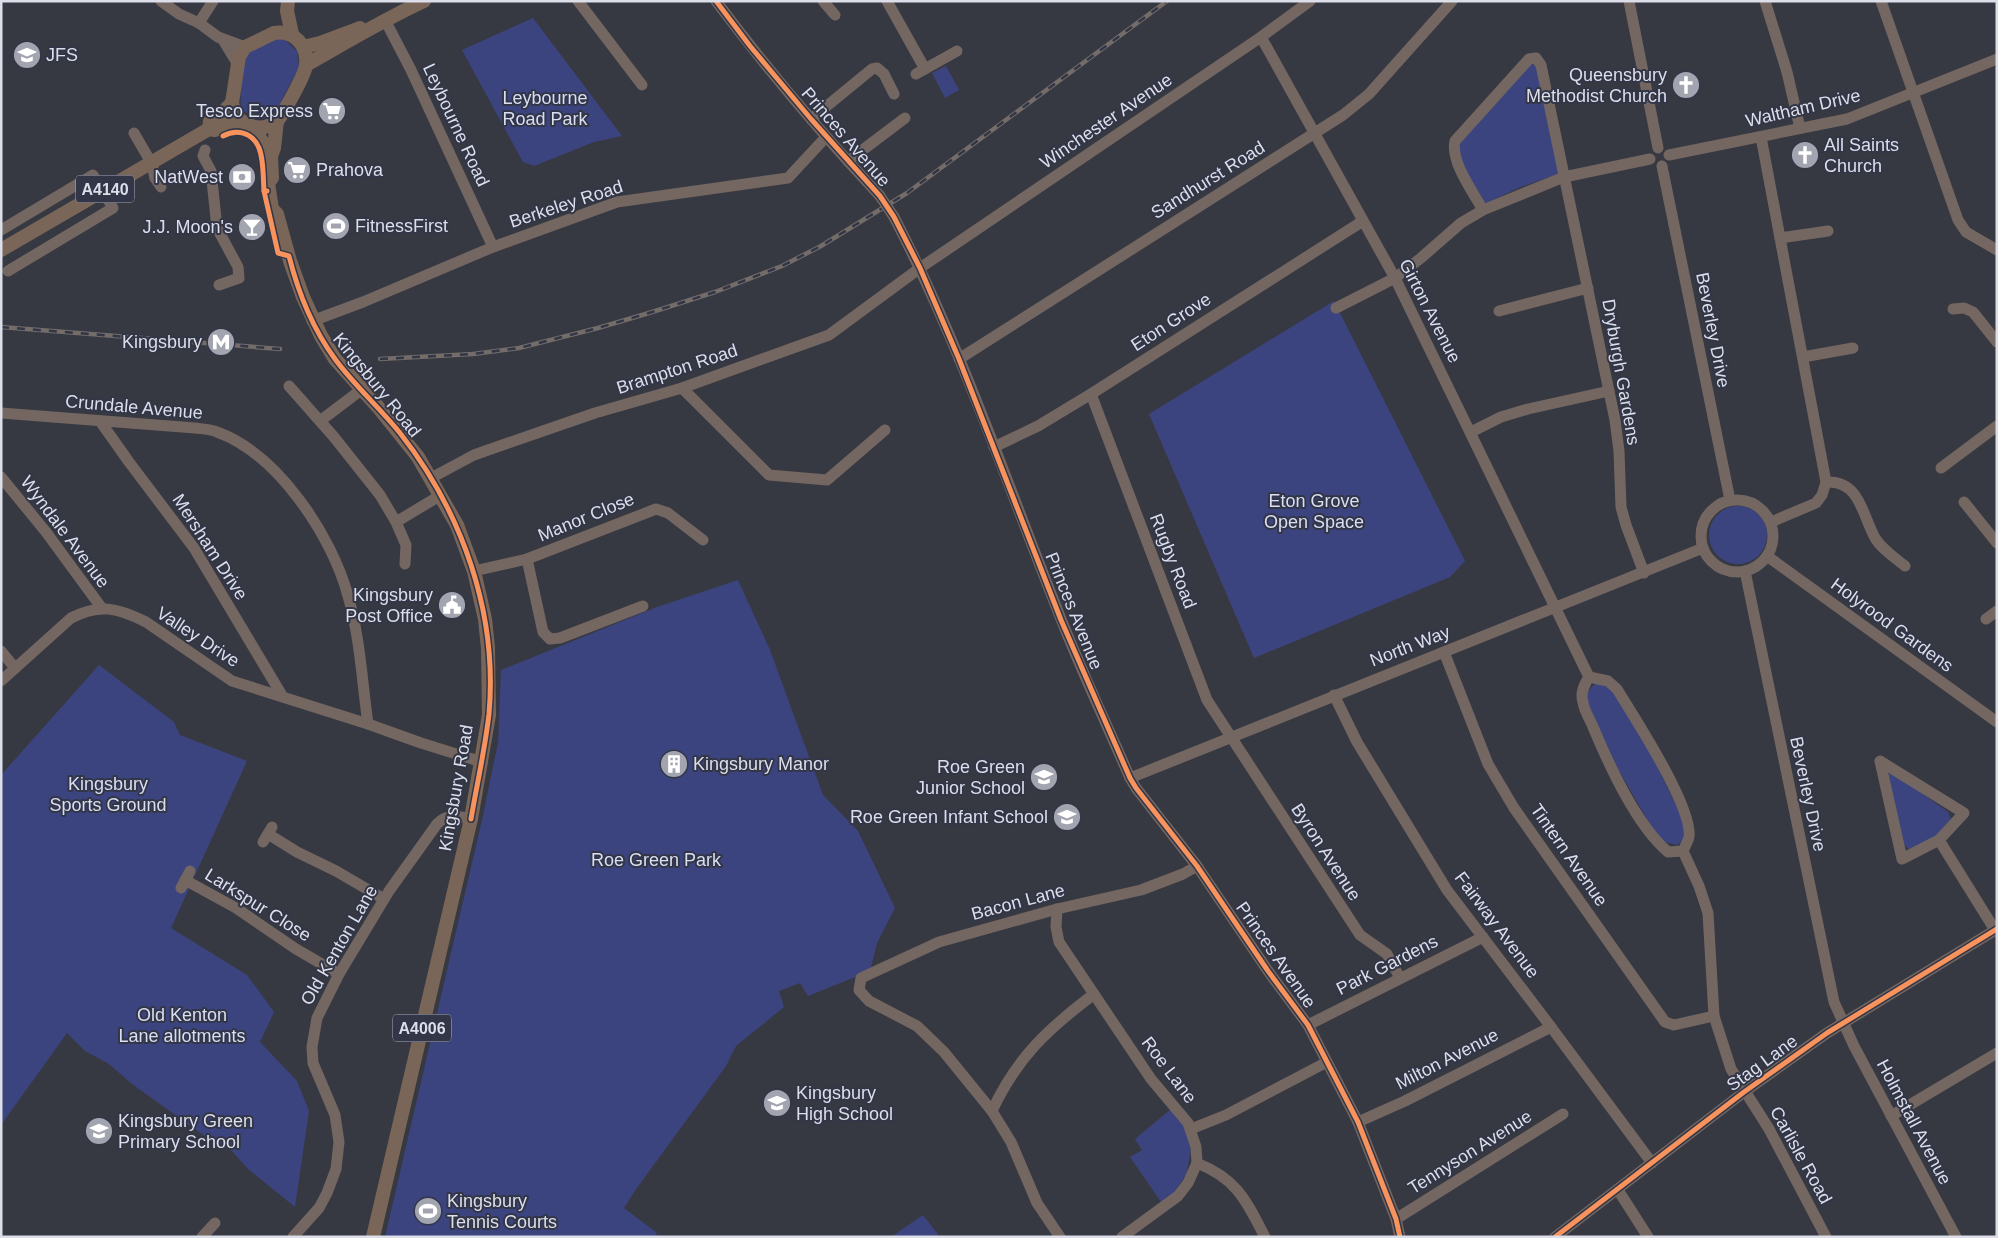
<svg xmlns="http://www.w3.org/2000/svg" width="1998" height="1238" font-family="Helvetica,sans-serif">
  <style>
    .green { fill: #3c447f }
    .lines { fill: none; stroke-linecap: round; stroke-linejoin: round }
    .minor { stroke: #746761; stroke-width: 11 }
    .major { stroke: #7a6658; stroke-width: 14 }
    .rail-casing { stroke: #746c69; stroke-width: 4.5 }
    .rail { stroke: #323647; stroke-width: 2.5; stroke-dasharray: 8; stroke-linecap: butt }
    .minor-bridge { stroke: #746761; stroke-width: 11 }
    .cycleway-casing { stroke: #323647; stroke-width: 8 }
    .cycleway { stroke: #f8935d; stroke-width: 5 }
    .labels { text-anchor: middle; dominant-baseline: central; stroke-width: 4; stroke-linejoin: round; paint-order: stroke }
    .shield { fill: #323647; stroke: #a9acb9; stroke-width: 1 }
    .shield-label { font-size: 16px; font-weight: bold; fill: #dcdeea }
    .poi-label { font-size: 18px; fill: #dcdeea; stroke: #323647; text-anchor: start }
    .park-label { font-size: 18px; fill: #d9def3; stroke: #323647 }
    .street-label { font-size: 18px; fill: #dcdeea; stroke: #323647 }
  </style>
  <rect width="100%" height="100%" fill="#373942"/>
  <!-- green -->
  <g class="green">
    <polygon points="533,18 622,136 594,142 534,166 523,162 462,50"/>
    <path d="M277,38H283L297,51L299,67L276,111L263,119C253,117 248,115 241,108C240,97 242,61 249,53C254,47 269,42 277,38Z"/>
    <polygon points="1532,64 1538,66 1560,168 1558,174 1518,188 1487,203 1481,202 1458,158 1458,145 1527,66"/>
    <polygon points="946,66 959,90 945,98 932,73"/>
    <polygon points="1334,301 1465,561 1450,577 1254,658 1149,414"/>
    <circle cx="1738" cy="535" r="29"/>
    <polygon points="738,580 770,650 823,795 858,831 895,908 877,943 870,971 808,996 800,983 779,991 784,1007 736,1046 726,1066 634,1192 624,1208 657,1233 654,1237 385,1237 482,820 498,743 501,670 657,607"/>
    <polygon points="99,665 174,722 180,735 247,761 171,928 247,975 274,1012 260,1042 297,1081 309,1111 295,1207 248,1169 230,1149 206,1137 132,1084 109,1064 85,1051 67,1033 1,1125 1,775"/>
    <path d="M1597,683L1603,684L1615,692L1651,754L1683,819L1684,840L1677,845L1664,842L1651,826L1618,769L1587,703C1587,694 1588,688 1597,683Z"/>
    <polygon points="1889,772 1892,772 1948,812 1951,819 1950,825 1930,841 1909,849 1902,843 1888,777"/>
    <polygon points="1170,1110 1184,1126 1191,1150 1186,1175 1173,1194 1161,1202 1130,1157 1142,1150 1135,1139"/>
    <polygon points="923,1215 940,1237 891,1237"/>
  </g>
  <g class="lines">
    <!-- minor -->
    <g class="minor">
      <polyline points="161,1 179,14 199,23 218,37 245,47"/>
      <polyline points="578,1 642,85"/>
      <path d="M716,1C767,69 822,134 880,196"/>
      <polyline points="823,1 835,15"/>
      <polyline points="887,1 925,69"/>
      <polyline points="1629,1 1658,148"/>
      <polyline points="1765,1 1787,72 1800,128"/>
      <polyline points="1881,1 1958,220 1966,232 1997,250"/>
      <polyline points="385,20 411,70 493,247"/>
      <polyline points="199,23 213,1"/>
      <polyline points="1261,37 1395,278 1589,677"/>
      <polyline points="223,40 237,63"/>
      <polyline points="916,74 957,51"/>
      <polyline points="811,119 872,69 877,68 884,74 894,94"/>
      <polyline points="134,133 152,164 155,178 161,187"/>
      <polyline points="1761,137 1826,482 1822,495 1816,503 1771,522"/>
      <polyline points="205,150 203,156 211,171 217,228 238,267 239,278 219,285"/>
      <polyline points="1669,155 1847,119 1997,59"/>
      <polyline points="848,161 905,118"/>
      <polyline points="1662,166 1730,500"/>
      <path d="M1483,210C1473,192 1450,161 1455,141L1529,59L1536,58L1541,65L1615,420L1619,451L1621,507L1626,525L1644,573"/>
      <path d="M894,217C961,346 1007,484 1061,619C1082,672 1107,725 1130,778L1136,788L1197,866L1268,971L1308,1025L1358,1122L1396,1219L1400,1237"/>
      <polyline points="1,230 93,175 113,208 8,271"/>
      <polyline points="1780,238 1828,231"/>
      <polyline points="1336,308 1395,278 1421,258 1461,223 1483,210 1564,177 1650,159"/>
      <polyline points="1953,309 1964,308 1973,312 1997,342"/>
      <polyline points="1499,311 1588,288"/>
      <polyline points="312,321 363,302 493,247 617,202 788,178 826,137"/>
      <polyline points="1803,357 1853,348"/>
      <polyline points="959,359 1343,115 1369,94 1452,1"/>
      <polyline points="289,386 334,437 380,495 396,522 406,545 405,564"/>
      <polyline points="682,388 769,475 827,480 885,430"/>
      <polyline points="1091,394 1207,700 1360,935 1387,954 1400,978"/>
      <path d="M1,413L195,428C202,429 210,429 217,432C278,454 332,536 348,596C360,637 362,681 368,724"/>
      <polyline points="100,421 129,462 194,548 283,697"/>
      <polyline points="320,421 361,390"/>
      <polyline points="1471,432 1501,417 1528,409 1609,391"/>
      <polyline points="994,447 1038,426 1091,394 1363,221"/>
      <polyline points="1941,468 1997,426"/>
      <polyline points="1,477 46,532 101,607"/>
      <polyline points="431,478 474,455 508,443 595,413 682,388 829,335 920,268 1261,37 1310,1"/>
      <path d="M1826,482C1859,480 1862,513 1874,536C1880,548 1894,557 1905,566"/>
      <circle cx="1737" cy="536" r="36"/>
      <polyline points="1964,502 1997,543"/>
      <polyline points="396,522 441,495"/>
      <polyline points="1767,556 1997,722"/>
      <polyline points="527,559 543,632 550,639 560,638 643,606"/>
      <polyline points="474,571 527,559 656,509 668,513 703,540"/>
      <polyline points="1745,571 1834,1002 1854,1046 1956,1237"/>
      <polyline points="1986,619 1997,611"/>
      <polyline points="1,651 15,668"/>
      <polyline points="1444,652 1488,764 1514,808 1665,1022 1674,1025 1714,1016"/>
      <path d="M1589,677C1584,685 1580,693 1583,702C1584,711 1590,719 1593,727C1609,765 1636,825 1668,852L1683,851"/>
      <path d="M1589,677L1608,681L1617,689C1634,717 1693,807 1689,837C1688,842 1685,846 1683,851"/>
      <path d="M1,681L71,618C100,603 118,608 146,622L232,681L368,724L421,743L482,762"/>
      <polyline points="1334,695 1357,742 1447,890 1551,1027 1652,1163"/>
      <polyline points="1130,778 1703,548"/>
      <polyline points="268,834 297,852 336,871 384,899"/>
      <polyline points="1939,840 1964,813 1880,761 1902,859 1939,840 1995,930"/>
      <polyline points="263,842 272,827"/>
      <polyline points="1683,851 1699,886 1708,913 1714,1016 1731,1069 1769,1129 1826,1237"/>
      <polyline points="185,880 236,908 296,949 339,974"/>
      <polyline points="181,888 190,871"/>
      <polyline points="1057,909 1056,927 1059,942 1151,1079 1188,1123 1196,1147 1197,1163 1188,1183 1178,1196 1122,1237"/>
      <polyline points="1308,1025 1483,937"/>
      <path d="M992,1111C1017,1057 1048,1029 1094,994"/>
      <polyline points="1891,1116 1997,1053"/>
      <polyline points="1358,1122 1405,1101 1551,1027"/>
      <polyline points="1191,1129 1226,1115 1327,1062"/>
      <path d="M1197,1163C1237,1179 1246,1200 1265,1237"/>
      <polyline points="1618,1190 1648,1237"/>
      <polyline points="1396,1219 1563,1114"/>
      <polyline points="202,1237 215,1223"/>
      <path d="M293,1237L319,1208L327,1193L336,1169L339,1142L335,1115L313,1063L312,1047L317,1018L339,974L389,891L437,824C448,813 457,816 471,819"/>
      <polyline points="1060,1237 1037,1203 1011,1142 992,1111 944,1052 917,1026 869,1001 859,990 861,978 939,942 1057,909 1141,890 1183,874 1197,866"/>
      <polyline points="1555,1237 1744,1092 1827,1033 1997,929"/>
    </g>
    <!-- major -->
    <g class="major">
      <polyline points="288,1 287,11 292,34"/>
      <path d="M274,33C294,30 308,45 306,65C305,75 284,112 278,120C276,122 271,125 268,126C261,129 253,127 246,124C238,120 234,112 232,103L239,57L245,47Z"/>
      <polyline points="303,47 320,43 360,28"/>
      <path d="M306,65C345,43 383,20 424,1"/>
      <polyline points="277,120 274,148 271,156 272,178 268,183 272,209 277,214 290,261 303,297 321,336 335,359 378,407 418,457 457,525 474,571 485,619 488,648 489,715 471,819 373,1237"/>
      <polyline points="253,127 271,156"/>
      <polyline points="209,129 210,121 224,111 232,103"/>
      <polyline points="1,250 209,129 215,130 229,122 241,121"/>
    </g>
    <defs>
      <g id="rail">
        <polyline points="1,327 280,349"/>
        <polyline points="380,359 473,354 519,348 598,328 649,313 715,292 782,266 821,246 907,193 1167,1"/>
      </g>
    </defs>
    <!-- rail casing -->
    <use href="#rail" class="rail-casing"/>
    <!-- rail -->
    <use href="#rail" class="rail"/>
    <!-- minor-bridge -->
    <polyline class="minor-bridge" points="880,196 894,217"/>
    <defs>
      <g id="cycleway">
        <polyline points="716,1 750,46 811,119 880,196 894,217 920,268 959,359 1061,620 1130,778 1136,788 1197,866 1268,971 1308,1025 1358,1122 1396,1219 1400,1237"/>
        <path d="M223,136C237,128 253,133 259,148C264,160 263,178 264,191H267"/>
        <path d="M264,191L278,253L289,256C298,292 313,329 335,359C354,385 379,407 400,433C462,512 498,613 489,714C485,749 477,784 471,819"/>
        <polyline points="1555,1237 1744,1092 1827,1033 1997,929"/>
      </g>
    </defs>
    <!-- cycleway casing -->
    <use href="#cycleway" class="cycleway-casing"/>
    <!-- cycleway -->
    <use href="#cycleway" class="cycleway"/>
  </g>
  <!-- icons -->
  <defs>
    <symbol id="school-disc" viewBox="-11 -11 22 22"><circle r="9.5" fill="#a2a4af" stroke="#323647"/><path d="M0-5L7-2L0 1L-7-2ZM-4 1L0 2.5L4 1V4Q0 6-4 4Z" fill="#fff"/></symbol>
    <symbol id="church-disc" viewBox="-11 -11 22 22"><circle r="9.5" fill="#a2a4af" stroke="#323647"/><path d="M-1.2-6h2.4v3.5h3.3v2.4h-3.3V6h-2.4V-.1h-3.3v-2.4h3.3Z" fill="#fff"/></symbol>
    <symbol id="supermarket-disc" viewBox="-11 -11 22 22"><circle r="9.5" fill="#a2a4af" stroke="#323647"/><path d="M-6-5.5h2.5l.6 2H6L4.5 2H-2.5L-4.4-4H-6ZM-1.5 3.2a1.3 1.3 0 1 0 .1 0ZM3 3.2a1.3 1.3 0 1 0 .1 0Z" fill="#fff"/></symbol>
    <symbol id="bank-disc" viewBox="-11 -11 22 22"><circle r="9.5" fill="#a2a4af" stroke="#323647"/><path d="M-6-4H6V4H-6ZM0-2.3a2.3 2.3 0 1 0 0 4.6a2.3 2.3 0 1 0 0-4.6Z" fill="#fff"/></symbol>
    <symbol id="stadium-disc" viewBox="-11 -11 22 22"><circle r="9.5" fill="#a2a4af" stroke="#323647"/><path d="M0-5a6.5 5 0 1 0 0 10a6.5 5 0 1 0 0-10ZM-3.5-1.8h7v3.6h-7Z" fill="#fff"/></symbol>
    <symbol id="bar-disc" viewBox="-11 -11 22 22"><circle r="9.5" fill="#a2a4af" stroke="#323647"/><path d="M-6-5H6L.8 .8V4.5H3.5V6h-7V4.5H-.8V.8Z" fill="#fff"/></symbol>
    <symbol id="metro-disc" viewBox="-11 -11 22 22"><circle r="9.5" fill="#a2a4af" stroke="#323647"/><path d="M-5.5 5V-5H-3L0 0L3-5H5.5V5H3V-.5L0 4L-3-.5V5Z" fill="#fff"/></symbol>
    <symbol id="civic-disc" viewBox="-11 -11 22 22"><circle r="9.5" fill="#a2a4af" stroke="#323647"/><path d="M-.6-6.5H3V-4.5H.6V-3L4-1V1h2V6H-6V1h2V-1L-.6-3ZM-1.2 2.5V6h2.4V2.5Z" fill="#fff"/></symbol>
    <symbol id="building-disc" viewBox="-11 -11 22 22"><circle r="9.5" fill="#a2a4af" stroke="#323647"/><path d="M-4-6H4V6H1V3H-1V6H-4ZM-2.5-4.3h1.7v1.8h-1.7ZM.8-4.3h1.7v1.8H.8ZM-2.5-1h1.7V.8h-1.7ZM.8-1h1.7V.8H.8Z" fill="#fff"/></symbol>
  </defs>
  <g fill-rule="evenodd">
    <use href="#school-disc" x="11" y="39" width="32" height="32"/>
    <use href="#church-disc" x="1670" y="69" width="32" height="32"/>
    <use href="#supermarket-disc" x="316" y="95" width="32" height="32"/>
    <use href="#church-disc" x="1789" y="139" width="32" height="32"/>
    <use href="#supermarket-disc" x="281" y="154" width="32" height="32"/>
    <use href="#bank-disc" x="226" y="161" width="32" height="32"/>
    <use href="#stadium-disc" x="320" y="210" width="32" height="32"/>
    <use href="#bar-disc" x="236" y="211" width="32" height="32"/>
    <use href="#metro-disc" x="205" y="326" width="32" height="32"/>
    <use href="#civic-disc" x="436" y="589" width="32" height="32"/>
    <use href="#building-disc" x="658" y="748" width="32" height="32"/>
    <use href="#school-disc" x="1028" y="761" width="32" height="32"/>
    <use href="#school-disc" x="1051" y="801" width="32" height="32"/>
    <use href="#school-disc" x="761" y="1087" width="32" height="32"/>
    <use href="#school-disc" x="83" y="1115" width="32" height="32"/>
    <use href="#stadium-disc" x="412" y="1195" width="32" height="32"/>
  </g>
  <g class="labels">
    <!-- shield labels -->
    <g class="shield">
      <rect x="76" y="175.5" width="58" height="27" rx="4"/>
      <rect x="393" y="1014.5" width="58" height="27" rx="4"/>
    </g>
    <g class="shield-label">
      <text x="105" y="189">A4140</text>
      <text x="422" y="1028">A4006</text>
    </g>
    <!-- poi labels -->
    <g class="poi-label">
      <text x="46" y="55">JFS</text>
      <text x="1667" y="75" text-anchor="end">Queensbury<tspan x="1667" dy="21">Methodist Church</tspan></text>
      <text x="313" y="111" text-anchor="end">Tesco Express</text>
      <text x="1824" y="145">All Saints<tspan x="1824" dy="21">Church</tspan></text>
      <text x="316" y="170">Prahova</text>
      <text x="223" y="177" text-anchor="end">NatWest</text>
      <text x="355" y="226">FitnessFirst</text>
      <text x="233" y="227" text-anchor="end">J.J. Moon's</text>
      <text x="202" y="342" text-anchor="end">Kingsbury</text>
      <text x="433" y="595" text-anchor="end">Kingsbury<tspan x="433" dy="21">Post Office</tspan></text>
      <text x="693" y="764">Kingsbury Manor</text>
      <text x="1025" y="767" text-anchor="end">Roe Green<tspan x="1025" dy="21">Junior School</tspan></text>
      <text x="1048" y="817" text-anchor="end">Roe Green Infant School</text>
      <text x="796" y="1093">Kingsbury<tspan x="796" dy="21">High School</tspan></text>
      <text x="118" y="1121">Kingsbury Green<tspan x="118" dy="21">Primary School</tspan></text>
      <text x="447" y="1201">Kingsbury<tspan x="447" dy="21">Tennis Courts</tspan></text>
    </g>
    <!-- park labels -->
    <g class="park-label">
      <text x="545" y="98">Leybourne<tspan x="545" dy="21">Road Park</tspan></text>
      <text x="1314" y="501">Eton Grove<tspan x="1314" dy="21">Open Space</tspan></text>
      <text x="108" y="784">Kingsbury<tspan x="108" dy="21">Sports Ground</tspan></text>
      <text x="656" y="860">Roe Green Park</text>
      <text x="182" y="1015">Old Kenton<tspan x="182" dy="21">Lane allotments</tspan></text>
    </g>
    <!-- street labels -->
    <g class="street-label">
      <text transform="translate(1803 108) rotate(-13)">Waltham Drive</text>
      <text transform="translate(1106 121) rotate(-34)">Winchester Avenue</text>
      <text transform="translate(456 125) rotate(65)">Leybourne Road</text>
      <text transform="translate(846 137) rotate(49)">Princes Avenue</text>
      <text transform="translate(1208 180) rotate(-32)">Sandhurst Road</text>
      <text transform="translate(566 204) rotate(-18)">Berkeley Road</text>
      <text transform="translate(1430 311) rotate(63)">Girton Avenue</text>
      <text transform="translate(1171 322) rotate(-33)">Eton Grove</text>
      <text transform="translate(1713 330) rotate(79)">Beverley Drive</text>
      <text transform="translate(677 369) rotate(-18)">Brampton Road</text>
      <text transform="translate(1621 372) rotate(80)">Dryburgh Gardens</text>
      <text transform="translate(377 385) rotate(51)">Kingsbury Road</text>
      <text transform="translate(134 407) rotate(5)">Crundale Avenue</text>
      <text transform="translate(586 517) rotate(-22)">Manor Close</text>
      <text transform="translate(65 532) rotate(53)">Wyndale Avenue</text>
      <text transform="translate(210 547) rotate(57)">Mersham Drive</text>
      <text transform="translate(1173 561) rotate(69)">Rugby Road</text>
      <text transform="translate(1074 611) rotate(68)">Princes Avenue</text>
      <text transform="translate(1892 625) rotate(36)">Holyrood Gardens</text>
      <text transform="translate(198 637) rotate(33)">Valley Drive</text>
      <text transform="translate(1410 646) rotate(-21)">North Way</text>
      <text transform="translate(456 788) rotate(-80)">Kingsbury Road</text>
      <text transform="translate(1808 794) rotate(78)">Beverley Drive</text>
      <text transform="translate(1326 852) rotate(57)">Byron Avenue</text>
      <text transform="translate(1569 855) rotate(55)">Tintern Avenue</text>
      <text transform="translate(1018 902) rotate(-15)">Bacon Lane</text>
      <text transform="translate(258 905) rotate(32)">Larkspur Close</text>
      <text transform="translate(1497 925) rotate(53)">Fairway Avenue</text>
      <text transform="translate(339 945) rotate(-60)">Old Kenton Lane</text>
      <text transform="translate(1276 955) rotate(55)">Princes Avenue</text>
      <text transform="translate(1387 965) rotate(-27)">Park Gardens</text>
      <text transform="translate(1447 1059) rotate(-27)">Milton Avenue</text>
      <text transform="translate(1762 1063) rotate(-36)">Stag Lane</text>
      <text transform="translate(1169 1070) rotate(53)">Roe Lane</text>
      <text transform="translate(1914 1122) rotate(62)">Holmstall Avenue</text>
      <text transform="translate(1470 1152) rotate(-32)">Tennyson Avenue</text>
      <text transform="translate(1801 1155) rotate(61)">Carlisle Road</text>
    </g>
  </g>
  <!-- border -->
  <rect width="1998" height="1238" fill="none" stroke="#dcdeea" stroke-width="5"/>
</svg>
